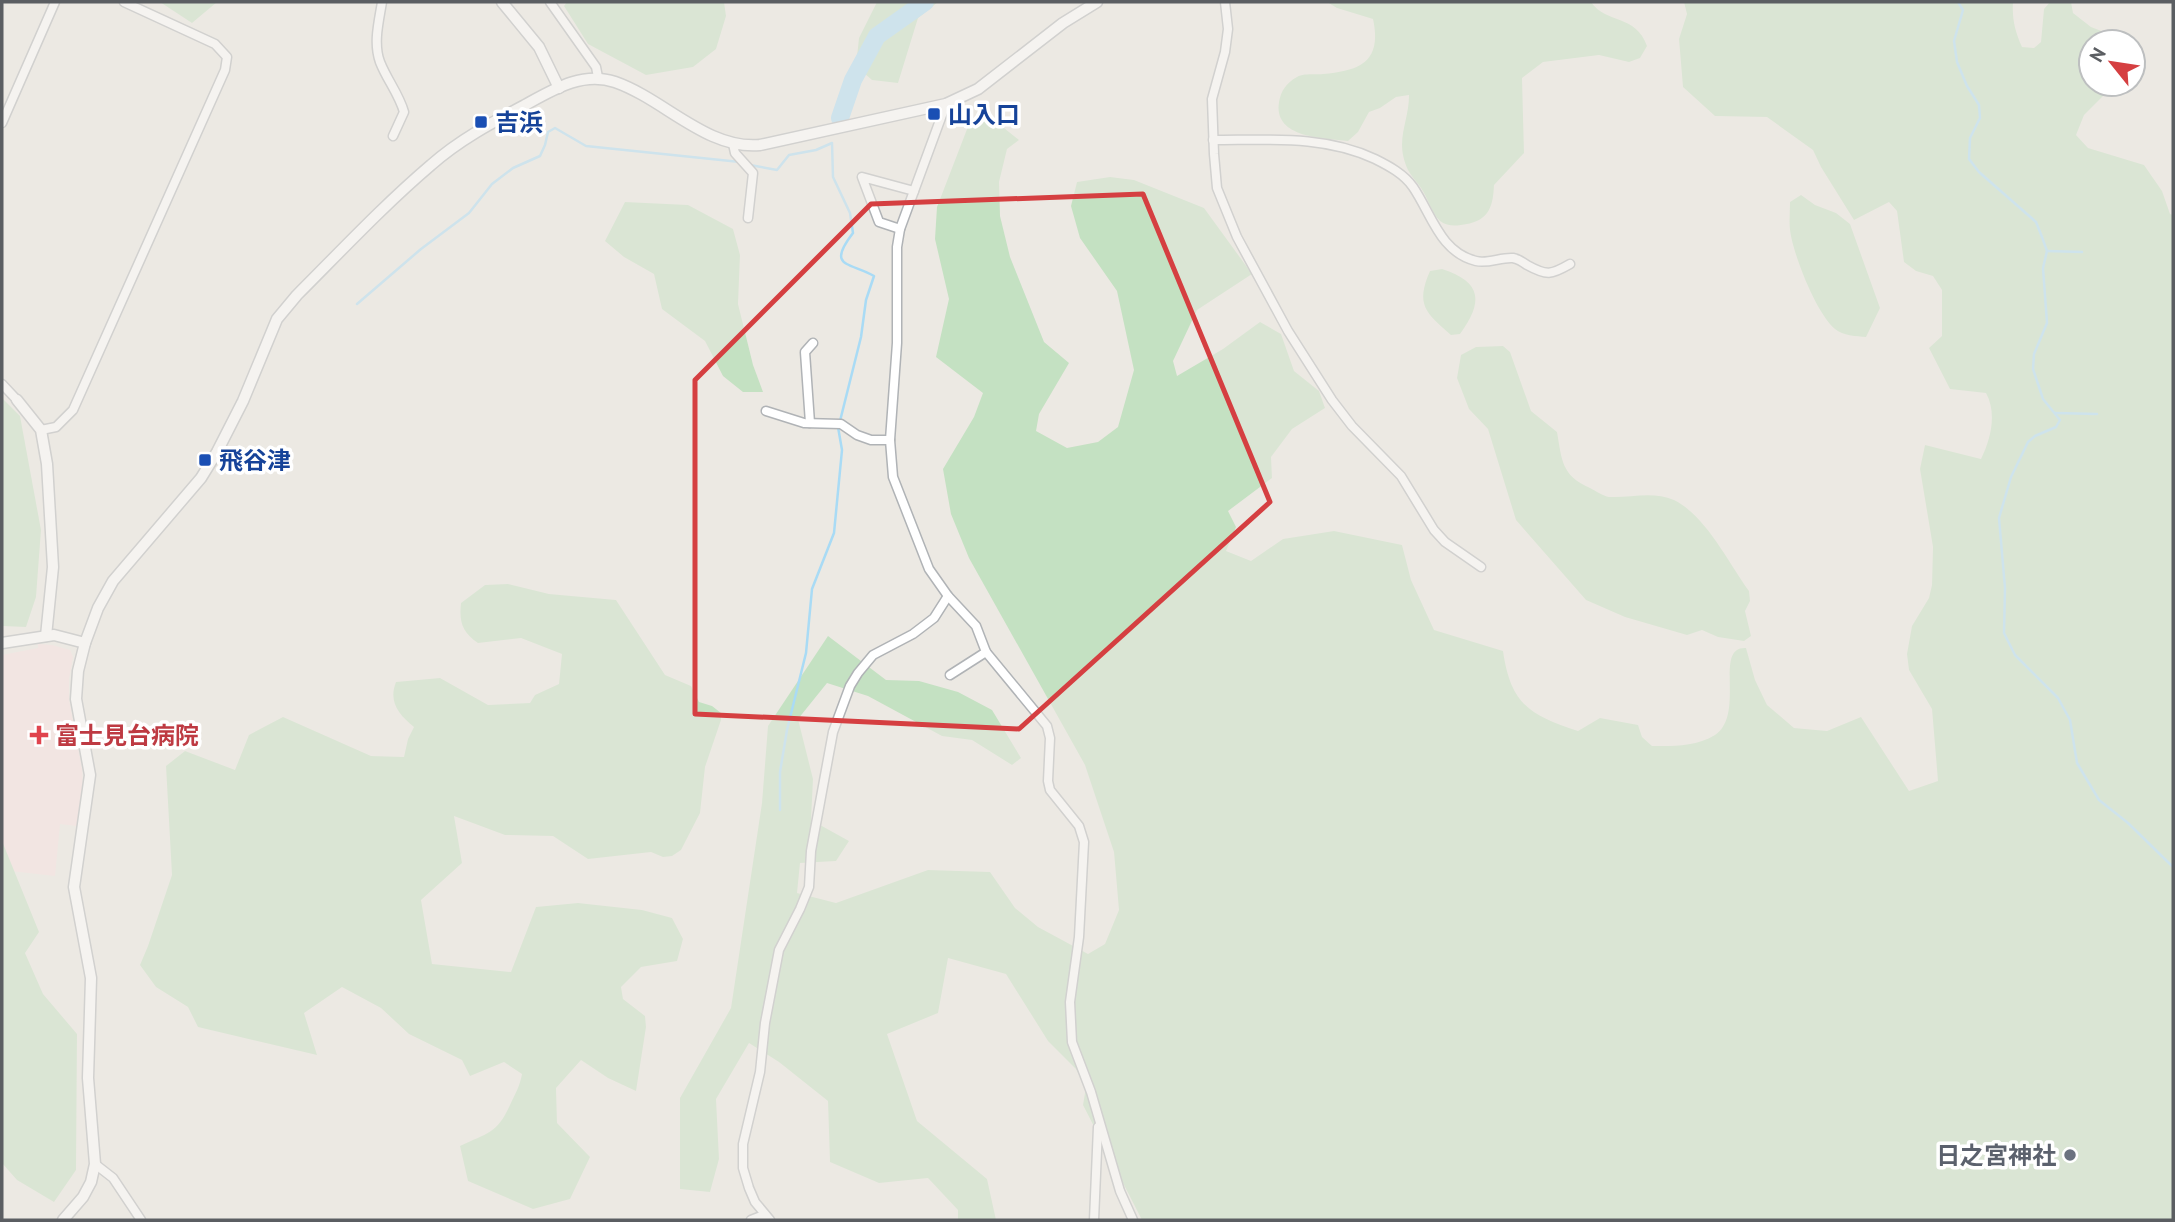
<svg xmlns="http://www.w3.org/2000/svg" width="2175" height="1222" font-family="'PT Sans','Noto Sans JP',sans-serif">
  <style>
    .medical { fill: #f8e0e0 }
    .green { fill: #c4e1c2 }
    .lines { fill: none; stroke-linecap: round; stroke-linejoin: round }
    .stream { stroke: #a9dbf5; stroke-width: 2.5 }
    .river { stroke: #a9dbf5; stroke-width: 18 }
    .minor-casing { stroke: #b0b3b6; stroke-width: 11 }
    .tertiary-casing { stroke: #b0b3b6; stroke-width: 13 }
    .minor { stroke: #fff; stroke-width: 8 }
    .tertiary { stroke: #fff; stroke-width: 10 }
    .marked { fill: none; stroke: #d53f41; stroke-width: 5; stroke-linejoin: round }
    .transit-dot { fill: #1a4fb4; stroke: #fff; stroke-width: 2.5 }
    .health-dot { fill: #e0444e; stroke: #fff; stroke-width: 2.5 }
    .worship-dot { fill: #6b7280; stroke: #fff; stroke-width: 2.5 }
    .labels { text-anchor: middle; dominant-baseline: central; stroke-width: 7; stroke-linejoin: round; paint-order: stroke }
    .transit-label { font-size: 24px; font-weight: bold; fill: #164399; stroke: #fff; text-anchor: start }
    .health-label { font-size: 24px; font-weight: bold; fill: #be3a42; stroke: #fff; text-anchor: start }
    .worship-label { font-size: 24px; font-weight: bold; fill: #5b616d; stroke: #fff; text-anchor: end }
  </style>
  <rect width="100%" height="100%" fill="#ece9e3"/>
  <!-- medical -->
  <polygon class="medical" points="38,644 52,645 70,650 73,657 69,679 69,700 82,769 83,789 77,826 60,824 55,876 2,870 2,655 38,648"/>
  <!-- green -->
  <g class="green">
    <polygon points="160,2 217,2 192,23"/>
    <polygon points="567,2 724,2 726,16 716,49 693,67 646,75 588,44 564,6"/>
    <polygon points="877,2 938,2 918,18 898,83 872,80 856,66 859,38"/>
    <path d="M1327,2H1591C1606,24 1636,14 1647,46L1640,58L1629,62L1599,55L1543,62L1522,78L1524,153L1494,185C1493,210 1487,222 1461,225C1453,226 1447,226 1440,221C1431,212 1428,198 1421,188C1417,182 1411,176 1408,170C1394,140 1409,123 1409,95L1396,97L1380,108L1369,112L1358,132L1348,141C1323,138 1273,138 1279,102C1281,91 1286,83 1297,77C1303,73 1315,75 1323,74C1361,71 1382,61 1373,19L1337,8Z"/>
    <path d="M1684,2H2013C2012,19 2015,31 2022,47L2034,48L2041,42L2044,9L2050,2H2071L2073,13L2091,27L2104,32L2111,42H2091V84H2111L2106,93L2084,115L2076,135L2088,148L2144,165L2162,191L2170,214L2173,215V1220H1142L1083,1105L1086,1087L1076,1069L1048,1041L1006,974L948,958L938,1013L887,1034L917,1121L987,1179L996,1220H958V1210L928,1178L879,1183L830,1162L828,1101L779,1062L749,1043L716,1099L719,1159L710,1192L680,1189V1098L731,1008L762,803L768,726L828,636L886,680L919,681L958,692L992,710L1021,758L1012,765L972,740L942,736L868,696L827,683L798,719L813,779L811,820L849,841L836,861L800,863L797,893L836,903L928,870L990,872L1015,908L1038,927L1088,954L1105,944L1119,910L1114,852L1085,765L969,558L951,514L943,469L974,417L983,393L936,357L949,299L935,239L937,207L969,124L994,120L1019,140L1007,149L999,182L1000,216L1010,257L1044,342L1069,363L1039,414L1036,431L1067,448L1098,442L1118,427L1134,370L1117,291L1080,238L1071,206L1077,182L1110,177L1134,180L1204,208L1252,274L1197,310L1173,361L1177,376L1223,349L1260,322L1281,334L1294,371L1319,391L1325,408L1292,429L1271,457L1272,478L1228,511L1236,527L1226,551L1251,561L1283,539L1334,531L1402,545L1411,580L1434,630L1503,651C1511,705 1530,715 1578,731L1600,718L1638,725L1642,737L1652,746C1674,746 1695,747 1715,735C1746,714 1713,646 1746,648L1755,680L1767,705L1794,728L1827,731L1861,717L1909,791L1938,781L1932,709L1909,670L1907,654L1912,626L1929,598L1932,585L1933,547L1920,469L1925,445L1981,459C1991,439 1997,413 1986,393L1950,389L1929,348L1942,336V290L1933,276L1916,271L1904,262L1897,211L1889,202L1854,220L1821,167L1813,150L1767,117L1715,116L1683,87L1679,39L1687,14Z"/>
    <path d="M1801,195L1815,205L1836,213L1850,224L1880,308L1866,337C1856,336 1843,336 1835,329C1816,313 1793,254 1790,230C1789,221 1790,211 1790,202Z"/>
    <polygon points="625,202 688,205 733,229 740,255 738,304 753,365 763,392 743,392 723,376 705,341 662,309 654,274 624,257 605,241"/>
    <path d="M1442,269C1483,282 1483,303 1460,334L1451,335C1426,313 1415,305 1430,271Z"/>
    <path d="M1503,346L1510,352L1531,411L1557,432C1562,460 1561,475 1590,488C1596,491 1603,496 1609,497C1630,498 1653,491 1674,500C1706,516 1728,562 1749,591L1750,601L1745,611L1751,636L1744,641L1718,637L1702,630L1687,635L1625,617L1586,600L1516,520L1488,429L1469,409L1457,378L1461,355L1476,347Z"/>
    <polygon points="2,398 20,416 41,530 36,597 26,627 2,626"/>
    <path d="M508,584L549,594L616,600L665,675L691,686L699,702L712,706L721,713V720L705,767L700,813L681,850L672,856L663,857L651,852L588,859L553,836L505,835L454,816L462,863L421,900L432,964L511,972L536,907L578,903L642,910L672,918L683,939L677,961L641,967L621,987L623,999L645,1016L646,1027L636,1091L608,1078L581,1060L556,1088L557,1123L590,1157L570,1199L533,1209L468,1181L460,1146C487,1133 497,1134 510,1105C515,1094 520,1086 522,1074L504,1062L470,1076L462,1060L409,1034L381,1008L342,987L304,1013L317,1055L198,1027L188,1007L156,987L140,965L148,946L172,875L166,766L185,751L235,770L249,735L283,717L371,756L404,757L408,739L414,727C399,715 388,702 396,682L440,678L488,705L530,703L535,695L559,684L562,654L521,638L478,643C462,632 459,622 461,603L485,585Z"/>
    <polygon points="2,841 39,932 25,953 43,994 77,1034 76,1170 54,1202 17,1180 2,1163"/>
  </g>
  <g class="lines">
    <!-- stream -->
    <g class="stream">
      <polyline points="1958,2 1963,10 1954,41 1957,62 1967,86 1979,105 1980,118 1970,138 1969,159 1979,172 2036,222 2042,237 2047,251 2043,268 2047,323 2034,354 2033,369 2043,399 2060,420 2056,427 2035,436 2028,442 2011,477 1999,518 2005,588 2004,633 2015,655 2058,698 2070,720 2077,763 2099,800 2128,823 2173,867"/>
      <path d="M750,165L777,170L789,155L816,150L832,143L833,177L850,213L853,233C826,268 850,262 874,276L866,300L861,337L840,421"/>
      <polyline points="2047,251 2082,252"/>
      <polyline points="357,304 421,249 469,213 492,184 513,168 540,156 545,145 548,132 555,128 586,146 740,162"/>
      <polyline points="2055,413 2097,414"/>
      <polyline points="780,810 780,772 787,730 806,653 812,589 834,533 842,450 838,427"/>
    </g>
    <!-- river -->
    <polyline class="river" points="840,118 853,80 877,36 925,2"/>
    <defs>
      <g id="minor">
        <path d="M382,2C379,21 373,43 380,62C387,80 399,94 404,112L393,136"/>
        <polyline points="550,2 596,67 598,77"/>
        <polyline points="1225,2 1228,29 1225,52 1212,99 1214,154 1217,188 1237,237 1288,331 1332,400 1352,426 1401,476 1434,530 1445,542 1481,567"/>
        <polyline points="946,104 900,229 897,247 897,343 890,440 893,477 929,569 948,596 976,626 986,652 1047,726 1050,738 1048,781 1050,790 1079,826 1084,842 1079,937 1070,1002 1072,1042 1091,1092 1120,1191 1133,1220"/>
        <polyline points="2,123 55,2"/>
        <path d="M1213,140C1269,140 1324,135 1375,159C1389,166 1404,174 1413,187C1432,215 1440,252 1476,261C1488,264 1501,257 1513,258C1518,259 1523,262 1527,265C1547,276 1551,275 1570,264"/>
        <polyline points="733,144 735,153 753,173 748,218"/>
        <polyline points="900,229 879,222 862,177 914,191"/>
        <polyline points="2,384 17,400"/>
        <polyline points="766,411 804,423 841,424 857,435 871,440 890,440"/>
        <polyline points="810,423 805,352 813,343"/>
        <polyline points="41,430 56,427 73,410 225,70 227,57 215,44 124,2"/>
        <polyline points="950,675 986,652"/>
        <polyline points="95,1164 113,1178 141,1220"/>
        <polyline points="751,1220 764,1215"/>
        <polyline points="770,1220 755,1202 749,1188 743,1168 743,1144 760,1072 765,1023 779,950 800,909 809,887 811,851 833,732 850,686 858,673 873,655 913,634 934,618 948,596"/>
        <polyline points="1094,1220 1098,1127"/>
      </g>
      <g id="tertiary">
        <polyline points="502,2 539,47 559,88"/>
        <polyline points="17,400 41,430 47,464 53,567 46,636"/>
        <polyline points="2,643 54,635 85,643"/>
        <path d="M63,1220L83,1197L91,1182L95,1164L88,1078L91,978L74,887L90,775L76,699L78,671L85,643L98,608L113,581L201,478L217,452L243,401L277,319L297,295C341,251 384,205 431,165C459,140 493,122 525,105C554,89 583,71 615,82C664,99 707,150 760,145L946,104L978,89L1063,23L1097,2"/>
      </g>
    </defs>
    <!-- minor casing -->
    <use href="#minor" class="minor-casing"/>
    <!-- tertiary casing -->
    <use href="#tertiary" class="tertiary-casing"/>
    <!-- minor -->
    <use href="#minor" class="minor"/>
    <!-- tertiary -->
    <use href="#tertiary" class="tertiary"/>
  </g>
  <!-- marked area -->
  <path d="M0 0H2175V1222H0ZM1143,194L1270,502L1019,729L695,714V380L871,204Z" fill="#ece9e3" fill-opacity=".55" fill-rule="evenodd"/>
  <path class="marked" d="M1143,194L1270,502L1019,729L695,714V380L871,204Z"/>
  <!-- markers -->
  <g class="transit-dot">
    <rect x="927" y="107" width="14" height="14" rx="3.5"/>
    <rect x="474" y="115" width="14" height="14" rx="3.5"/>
    <rect x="198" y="453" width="14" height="14" rx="3.5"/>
  </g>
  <path class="health-dot" d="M35.5 724.5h7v7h7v7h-7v7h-7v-7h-7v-7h7z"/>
  <circle class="worship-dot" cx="2070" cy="1155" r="7"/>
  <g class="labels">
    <!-- transit labels -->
    <g class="transit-label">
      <text x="948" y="114">山入口</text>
      <text x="495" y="122">吉浜</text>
      <text x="219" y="460">飛谷津</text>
    </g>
    <!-- health labels -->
    <g class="health-label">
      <text x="55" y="735">富士見台病院</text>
    </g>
    <!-- worship labels -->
    <g class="worship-label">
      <text x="2056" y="1155">日之宮神社</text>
    </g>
  </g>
  <!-- border -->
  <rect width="2175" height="1222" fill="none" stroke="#5b5e62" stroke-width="7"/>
  <!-- north arrow -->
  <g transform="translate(2112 63) rotate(300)"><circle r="33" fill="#ffffff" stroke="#bdbfc0" stroke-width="2"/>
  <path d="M0-5L12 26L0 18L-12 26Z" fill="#d53f41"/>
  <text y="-10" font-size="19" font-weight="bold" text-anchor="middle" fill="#5b5e62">N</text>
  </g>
</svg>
